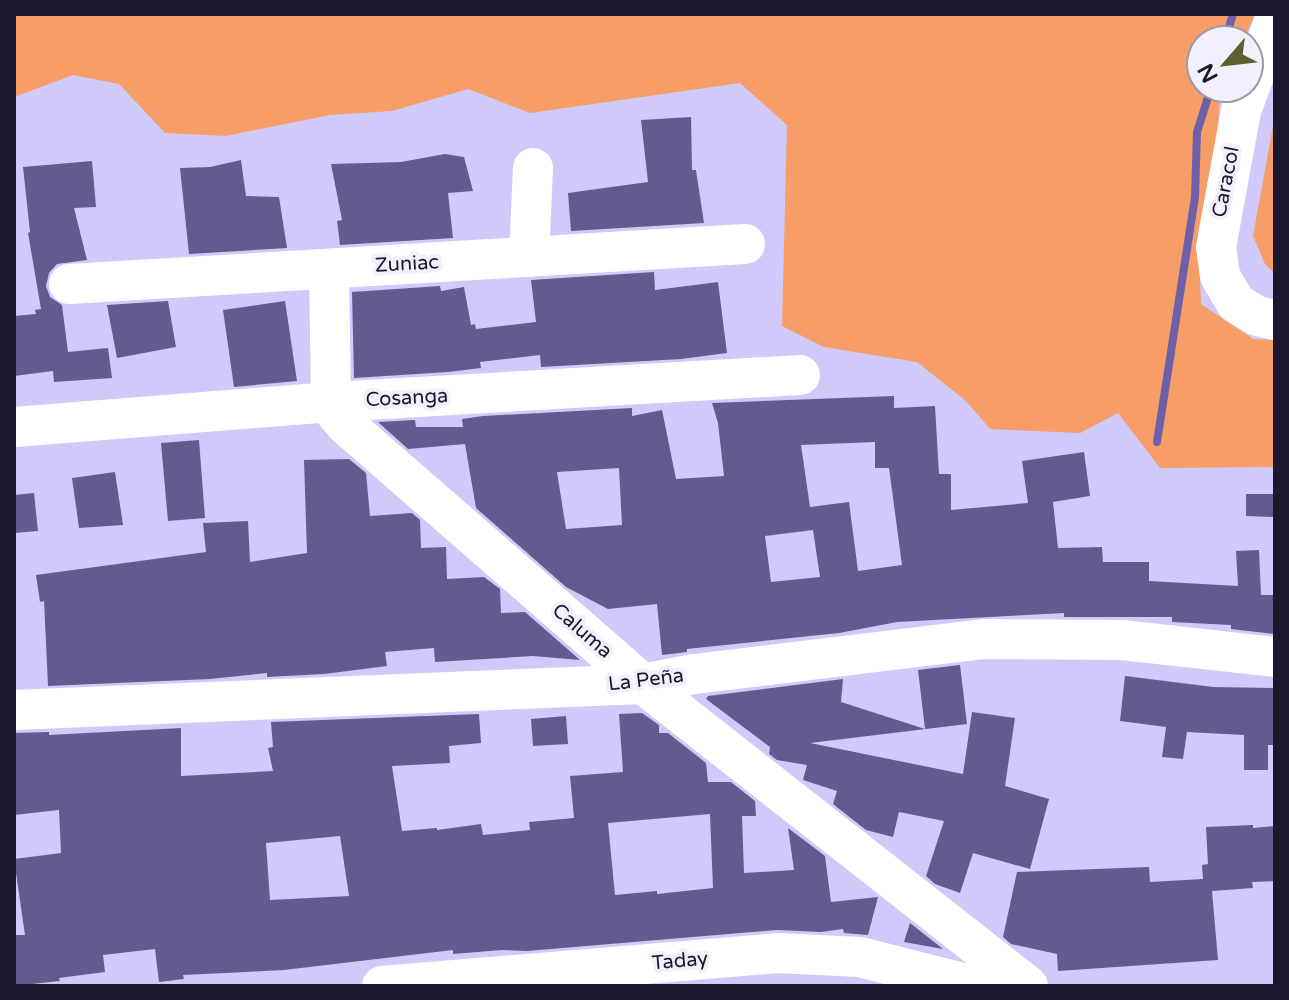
<svg xmlns="http://www.w3.org/2000/svg" width="1289" height="1000" font-family="'Varela Round',sans-serif">
  <style>
    .green { fill: #f69d68 }
    .lines { fill: none; stroke-linecap: round; stroke-linejoin: round }
    .stream { stroke: #6e60a8; stroke-width: 8 }
    .building { fill: #635b8f; fill-rule: evenodd }
    .minor { stroke: #fff; stroke-width: 40 }
    .labels { text-anchor: middle; dominant-baseline: central; stroke-width: 8; stroke-linejoin: round; paint-order: stroke }
    .street-label { font-size: 20px; fill: #1b172d; stroke: #f1f0fc }
  </style>
  <rect width="100%" height="100%" fill="#d0cafa"/>
  <!-- green -->
  <g class="green">
    <polygon points="14,14 1255,14 1244,40 1201,40 1201,88 1224,88 1220,97 1216,152 1199,255 1201,304 1253,339 1275,340 1275,467 1160,468 1118,413 1080,433 990,429 966,401 917,362 824,347 782,326 787,125 740,83 530,113 468,89 392,111 330,115 225,136 165,133 119,84 73,75 14,97"/>
    <polygon points="1275,115 1275,274 1265,264 1253,236"/>
  </g>
  <g class="lines">
    <!-- stream -->
    <g class="stream">
      <polyline points="1225,40 1233,14"/>
      <polyline points="1157,442 1195,197 1197,132 1211,88"/>
    </g>
  </g>
  <!-- building -->
  <g class="building">
    <polygon points="691,117 692,170 696,170 704,223 571,231 568,193 648,182 641,120"/>
    <polygon points="445,154 464,157 473,191 448,193 453,238 340,245 337,221 342,220 331,164 401,162"/>
    <polygon points="241,160 246,196 279,197 287,248 189,254 180,168 210,167"/>
    <polygon points="92,161 96,207 74,208 87,260 57,264 49,273 46,286 50,297 62,305 68,352 108,348 112,378 54,382 53,371 14,376 14,316 36,314 35,310 41,309 28,233 30,232 23,167"/>
    <polygon points="654,272 655,290 718,282 727,353 681,359 541,367 540,355 480,362 481,368 448,372 354,378 352,292 440,286 441,291 464,287 471,325 475,324 476,329 536,322 531,280"/>
    <polygon points="168,301 176,347 117,358 107,305"/>
    <polygon points="285,301 297,381 234,387 223,310"/>
    <path d="M894,396V408L935,406L939,474H951V510L1028,503L1022,461L1084,452L1090,496L1053,502L1058,548L1102,547L1103,562H1149V581L1238,586L1236,551L1259,550L1261,595H1275V634L1231,629V625L1172,622V617H1064V613L897,622L839,633L687,649V652L662,655L657,604L608,609L566,587L476,508L465,444L408,449L378,422L415,420L416,427H463L462,419L483,416L632,408V416L662,410L676,479L724,476L718,423L712,403ZM875,442V468H889L902,565L858,571L849,502L810,507L801,445ZM619,468L622,525L566,529L557,472ZM813,530L820,577L771,582L765,536Z"/>
    <polygon points="199,440 205,518 168,521 161,443"/>
    <polygon points="349,459 366,473 370,516 412,513 420,520 421,548 446,547 447,579 484,577 500,589 501,613 525,612 580,660 533,656 435,662 434,648 385,652 387,666 324,674 267,677 267,673 210,679 48,686 44,601 40,602 36,575 206,552 203,523 248,521 250,562 307,553 304,460"/>
    <polygon points="115,472 123,525 79,528 72,478"/>
    <polygon points="34,493 38,531 14,533 14,495"/>
    <polygon points="1246,494 1275,494 1275,517 1246,516"/>
    <polygon points="960,665 967,724 810,743 963,774 972,712 1015,718 1005,786 1049,799 1030,869 973,853 960,893 935,884 926,876 944,821 899,812 893,837 866,830 833,804 837,791 803,780 807,765 777,760 769,754 770,747 706,699 708,696 843,679 841,702 925,729 918,670"/>
    <polygon points="1125,676 1213,687 1275,688 1275,745 1268,745 1268,770 1244,770 1244,735 1187,732 1183,759 1162,757 1166,727 1120,721"/>
    <path d="M642,713L659,725V733H668L706,763L708,782H731L755,801L756,816H742L744,873L794,870L788,828L825,856L831,902L878,897L868,935L844,933L843,929L821,932L777,930L527,951L502,950L453,954V950L284,970L183,975L184,979L159,982L155,949L103,955L105,972L59,978L60,981L14,986V935H25L14,859L61,853L59,810L14,815V733L49,732V735L181,728V776L273,771L268,748L273,747L271,722L479,714L481,743L449,746L450,763L392,766L402,831L437,828V830L481,824L483,835L530,830L529,822L574,818L570,776L623,772L619,714ZM710,814L713,888L657,894V891L615,895L608,823ZM340,836L349,896L270,900L266,843Z"/>
    <polygon points="566,716 568,744 533,746 531,719"/>
    <polygon points="1253,825 1253,828 1275,826 1275,881 1252,882 1253,888 1212,891 1218,960 1058,971 1057,954 1011,944 1003,937 1017,872 1149,867 1150,882 1203,879 1202,865 1208,864 1206,827"/>
    <polygon points="910,923 943,949 904,942"/>
  </g>
  <g class="lines">
    <!-- minor -->
    <g class="minor">
      <polyline points="1275,19 1241,111 1216,247 1220,276 1236,303 1257,316 1275,320"/>
      <polyline points="529,257 533,168"/>
      <polyline points="329,269 331,402 337,415 347,426 643,684 1028,986"/>
      <polyline points="69,284 745,244"/>
      <polyline points="14,427 331,402 800,375"/>
      <polyline points="14,710 643,684 694,674 984,639 1122,640 1275,657"/>
      <polyline points="382,986 779,953 860,957 974,986"/>
    </g>
  </g>
  <g class="labels">
    <!-- street labels -->
    <g class="street-label">
      <text transform="translate(1226 182) rotate(-79)">Caracol</text>
      <text transform="translate(407 264) rotate(-3)">Zuniac</text>
      <text transform="translate(407 398) rotate(-3)">Cosanga</text>
      <text transform="translate(582 631) rotate(41)">Caluma</text>
      <text transform="translate(646 680) rotate(-7)">La Peña</text>
      <text transform="translate(680 961) rotate(-5)">Taday</text>
    </g>
  </g>
  <!-- border -->
  <rect width="1289" height="1000" fill="none" stroke="#1b172d" stroke-width="32"/>
  <!-- north arrow -->
  <g transform="translate(1225 64) rotate(242)"><circle r="38" fill="#f1f0fc" stroke="#9b99a9" stroke-width="2"/>
  <path d="M0-6L14 30L0 20L-14 30Z" fill="#5d5f2c"/>
  <text y="-12" font-size="22" font-weight="bold" text-anchor="middle" fill="#1b172d">N</text>
  </g>
</svg>
